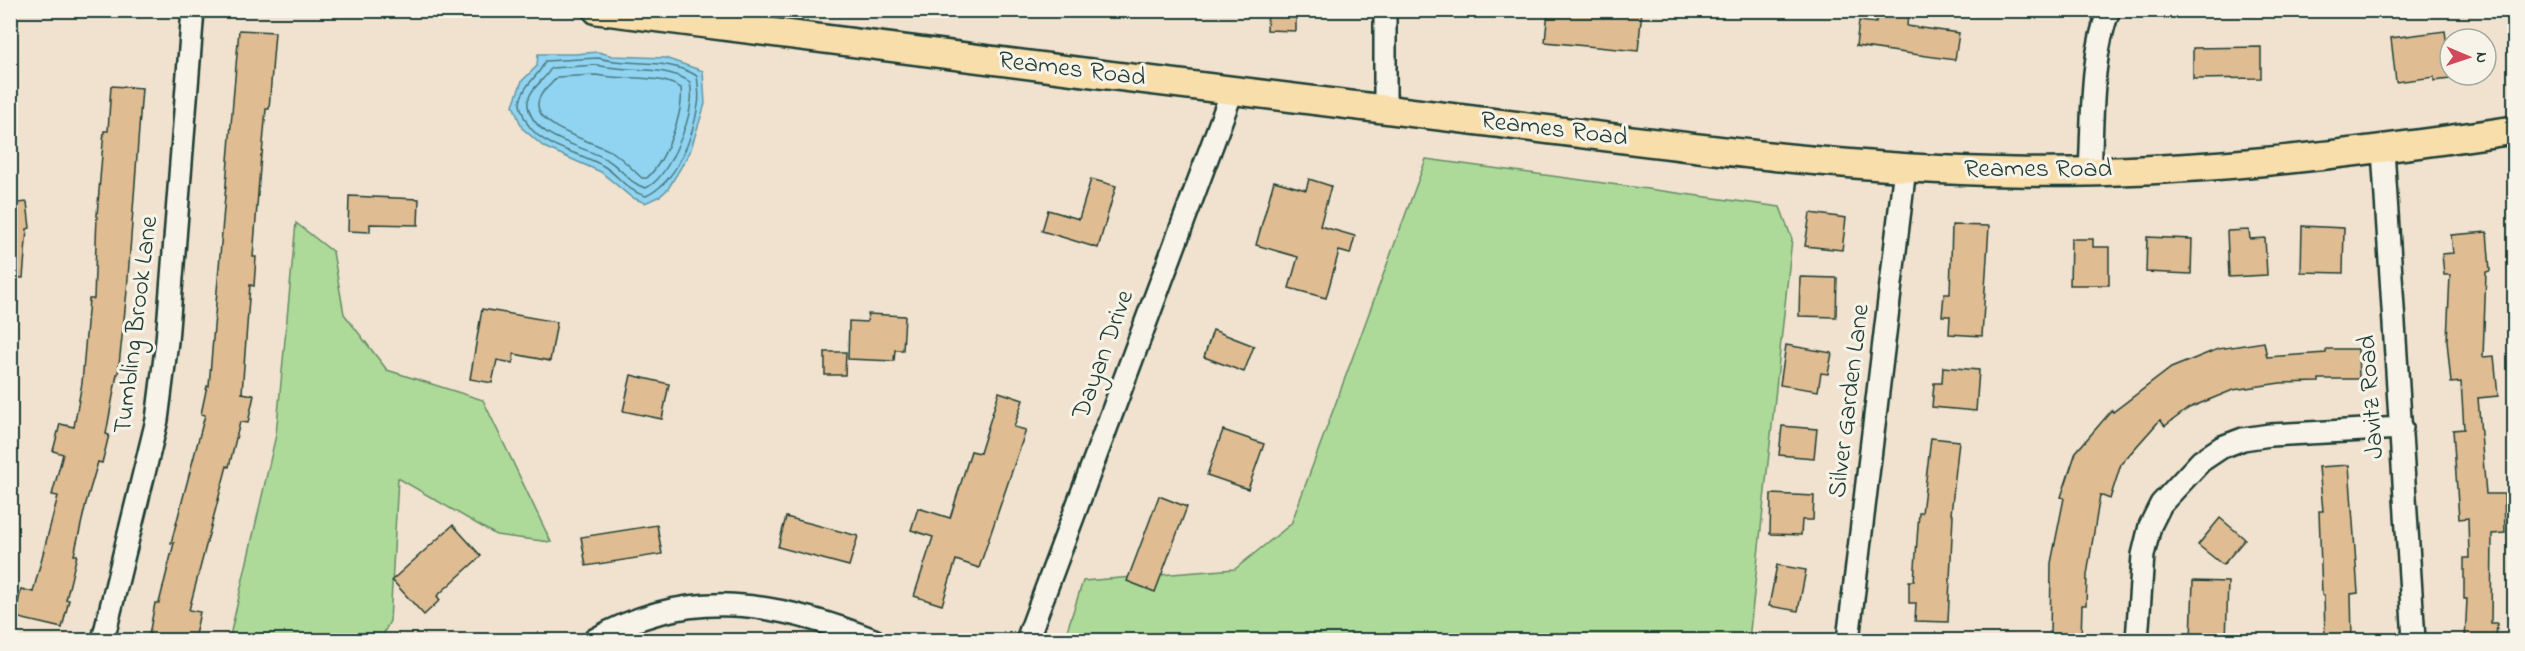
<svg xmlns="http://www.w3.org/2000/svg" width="2525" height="651" font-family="'Indie Flower',sans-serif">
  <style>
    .green { fill: #adda99; stroke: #668c66; stroke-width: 1.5 }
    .water { fill: #90d4f1; stroke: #6398a5; stroke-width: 1.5 }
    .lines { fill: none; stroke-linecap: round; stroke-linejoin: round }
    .shore { stroke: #4c7980; stroke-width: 1.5 }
    .building { fill: #dfbc91; stroke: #1f3d34; stroke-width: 1.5 }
    .minor-casing { stroke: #1f3d34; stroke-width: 26 }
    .major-casing { stroke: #1f3d34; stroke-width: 32 }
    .minor { stroke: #f7f3e8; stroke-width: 21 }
    .major { stroke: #f8deab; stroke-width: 27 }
    .labels { text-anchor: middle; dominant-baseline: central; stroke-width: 6; stroke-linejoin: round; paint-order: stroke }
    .street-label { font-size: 26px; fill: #1f3d34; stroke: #f7f3e8 }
  </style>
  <rect width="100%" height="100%" fill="#f0e2ce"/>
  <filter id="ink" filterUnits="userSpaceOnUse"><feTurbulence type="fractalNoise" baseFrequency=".0167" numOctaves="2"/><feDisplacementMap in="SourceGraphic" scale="12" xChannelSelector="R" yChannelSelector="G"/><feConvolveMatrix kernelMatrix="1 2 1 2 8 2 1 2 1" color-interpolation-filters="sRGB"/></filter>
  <g filter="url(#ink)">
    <!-- green -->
    <g class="green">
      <polygon points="1426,159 1780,207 1792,239 1749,640 1064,640 1083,581 1235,569 1291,524"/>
      <polygon points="296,223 333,252 344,314 387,370 483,400 551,542 496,535 398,478 390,621 380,640 229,640 276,435"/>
    </g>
    <!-- water -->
    <polygon class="water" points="598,52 613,56 665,58 703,71 705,104 690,152 668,189 660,196 645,203 631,197 601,172 544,147 522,128 513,105 522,81 537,66 538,54 575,54"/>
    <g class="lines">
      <!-- shore -->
      <g class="shore">
        <path d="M598,58C631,67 668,57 697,76C698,85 700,96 698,105C693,137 677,182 646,196C628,192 619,176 605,167C579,150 537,149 524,117C523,113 520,108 520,103C522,85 540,76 545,61Z"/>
        <path d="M597,65C627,73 663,64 690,82C691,88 692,95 691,101C689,125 668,178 646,188C631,185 622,169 609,161C586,145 534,141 528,106C526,90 545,81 551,68Z"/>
        <path d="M596,75C624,81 656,73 681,88C684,113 666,160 647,178H642C633,170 624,160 614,153C597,142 536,129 538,103C539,92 551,86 557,77Z"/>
      </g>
    </g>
    <!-- building -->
    <g class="building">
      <polygon points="1268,10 1296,10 1296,31 1267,30"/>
      <polygon points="1548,10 1642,10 1638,51 1545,42"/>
      <polygon points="1878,10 1908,14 1907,26 1959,33 1955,60 1856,46 1859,21 1876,23"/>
      <polygon points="239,30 275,32 269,109 266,109 262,155 261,155 253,257 256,257 254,286 250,285 242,393 254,395 248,423 240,422 229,467 227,466 189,610 200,612 194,640 148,640 155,603 159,603 174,543 171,543 205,415 201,414 207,386 209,386"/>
      <polygon points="2445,31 2447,46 2450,45 2450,79 2434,81 2434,77 2396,82 2391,38"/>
      <polygon points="2261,47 2261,78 2193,79 2193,48"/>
      <polygon points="111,86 142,88 127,291 118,374 117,374 106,434 109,435 102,463 98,462 86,503 74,555 77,555 66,600 69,600 62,628 15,617 21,589 33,592 58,496 52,495 63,454 53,451 60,424 74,427 82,383 89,299 94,299 97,215 104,131 108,131"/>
      <polygon points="1091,179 1116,186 1098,248 1042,231 1048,210 1079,219"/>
      <polygon points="1309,179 1331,186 1320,226 1355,236 1350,254 1339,251 1326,298 1289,288 1298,257 1256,245 1274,181 1306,190"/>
      <polygon points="349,196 419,199 418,225 370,224 370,232 348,231"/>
      <polygon points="27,202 30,228 27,229 23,278 10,277 10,204"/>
      <polygon points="1810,213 1846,218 1842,250 1805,246"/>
      <polygon points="1952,225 1989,226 1982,336 1949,334 1950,316 1942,316 1944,294 1950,294"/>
      <polygon points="2302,226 2344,228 2343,273 2301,272"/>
      <polygon points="2249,230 2250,239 2265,238 2267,275 2229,277 2227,231"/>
      <polygon points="2487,232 2490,271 2486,272 2483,357 2494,356 2498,396 2478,398 2486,494 2504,494 2505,533 2492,534 2491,623 2497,623 2496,640 2465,640 2467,599 2464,599 2464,558 2469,558 2468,518 2459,519 2453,430 2464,429 2461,382 2451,383 2447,341 2450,275 2444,275 2442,254 2453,253 2451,235"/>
      <polygon points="2147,237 2192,239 2191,274 2146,272"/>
      <polygon points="2071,239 2093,239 2093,247 2109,247 2109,285 2070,285"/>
      <polygon points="1800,277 1837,278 1836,317 1799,316"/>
      <polygon points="482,309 557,322 550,361 514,354 513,363 497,360 492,383 470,379"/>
      <polygon points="868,314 905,316 903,350 895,350 894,361 848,359 849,321 867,322"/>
      <polygon points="1213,330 1254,346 1244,372 1204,357"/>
      <polygon points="2264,342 2267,357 2326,353 2326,349 2358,349 2359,379 2319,379 2319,382 2280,383 2233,390 2189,408 2165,426 2160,420 2121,464 2110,499 2100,495 2087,575 2086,605 2082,605 2081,640 2050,640 2051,563 2064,498 2061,497 2076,452 2112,410 2113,412 2171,368 2218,349"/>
      <polygon points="1786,345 1832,353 1828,374 1821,373 1818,391 1780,385"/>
      <polygon points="825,352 846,352 845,375 825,375"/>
      <polygon points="1943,367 1979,370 1976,411 1932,407 1934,383 1942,383"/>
      <polygon points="631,375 669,384 662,419 623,411"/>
      <polygon points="999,392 1023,400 1014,427 1026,430 979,568 956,560 942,605 914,596 933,537 911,530 918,508 950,518 971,451 980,453"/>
      <polygon points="1782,426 1817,429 1814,458 1779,455"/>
      <polygon points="1223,430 1264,444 1248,489 1207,475"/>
      <polygon points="1931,438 1959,441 1951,514 1953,515 1948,622 1915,621 1916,603 1909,603 1909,581 1914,581 1919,513 1922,513"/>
      <polygon points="2349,465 2358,593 2351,594 2352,640 2325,640 2324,595 2322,595 2319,511 2323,511 2319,467"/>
      <polygon points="1771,494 1814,496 1813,520 1802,520 1801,535 1770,534"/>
      <polygon points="1159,496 1187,507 1155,592 1127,581"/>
      <polygon points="786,517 858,536 849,566 778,547"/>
      <polygon points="2220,518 2245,539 2223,565 2198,545"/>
      <polygon points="453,525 481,556 437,596 440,600 424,615 392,580"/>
      <polygon points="657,525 662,554 586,566 581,537"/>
      <polygon points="1777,565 1806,570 1798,611 1769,606"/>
      <polygon points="2193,581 2228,582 2226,640 2191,640"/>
    </g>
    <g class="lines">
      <defs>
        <g id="minor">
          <polyline points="1385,110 1385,10"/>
          <polyline points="2383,150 2414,640"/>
          <path d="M2090,172C2093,121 2090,58 2109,10"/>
          <polyline points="103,640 157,420 167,341 193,10"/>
          <path d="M594,640C690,585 777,602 874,640"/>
          <polyline points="1027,640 1233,89"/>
          <polyline points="1848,640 1905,168"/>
          <polyline points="2137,640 2143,555 2150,526 2161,504 2201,461 2222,447 2243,439 2270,435 2402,428"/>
        </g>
        <path id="major" d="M597,10C889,47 1180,85 1472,120C1652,142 1832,169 2013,172C2182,175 2348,155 2514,130"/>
      </defs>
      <!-- minor casing -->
      <use href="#minor" class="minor-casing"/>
      <!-- major casing -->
      <use href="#major" class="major-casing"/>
      <!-- minor -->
      <use href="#minor" class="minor"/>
      <!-- major -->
      <use href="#major" class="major"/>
    </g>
  </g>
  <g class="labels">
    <!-- street labels -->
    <g class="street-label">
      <text transform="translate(1072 70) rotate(7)">Reames Road</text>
      <text transform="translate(1554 130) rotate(7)">Reames Road</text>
      <text x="2038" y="170">Reames Road</text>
      <text transform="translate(137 325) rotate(-83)">Tumbling Brook Lane</text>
      <text transform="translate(1104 355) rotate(-70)">Dayan Drive</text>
      <text transform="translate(2372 397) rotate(-94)">Javitz Road</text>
      <text transform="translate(1850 401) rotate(-83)">Silver Garden Lane</text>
    </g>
  </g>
  <!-- margin -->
  <rect width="2525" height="651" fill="none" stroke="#f7f3e8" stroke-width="36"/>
  <rect x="18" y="18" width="2489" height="615" fill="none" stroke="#1f3d34" stroke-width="2" filter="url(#ink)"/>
  <!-- north arrow -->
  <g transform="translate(2468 57) rotate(92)"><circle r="28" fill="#f7f3e8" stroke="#a1aaa0" stroke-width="1.5"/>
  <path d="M0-4.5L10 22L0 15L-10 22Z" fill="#d1495b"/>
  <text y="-9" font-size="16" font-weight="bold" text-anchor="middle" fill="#1f3d34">N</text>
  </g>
</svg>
